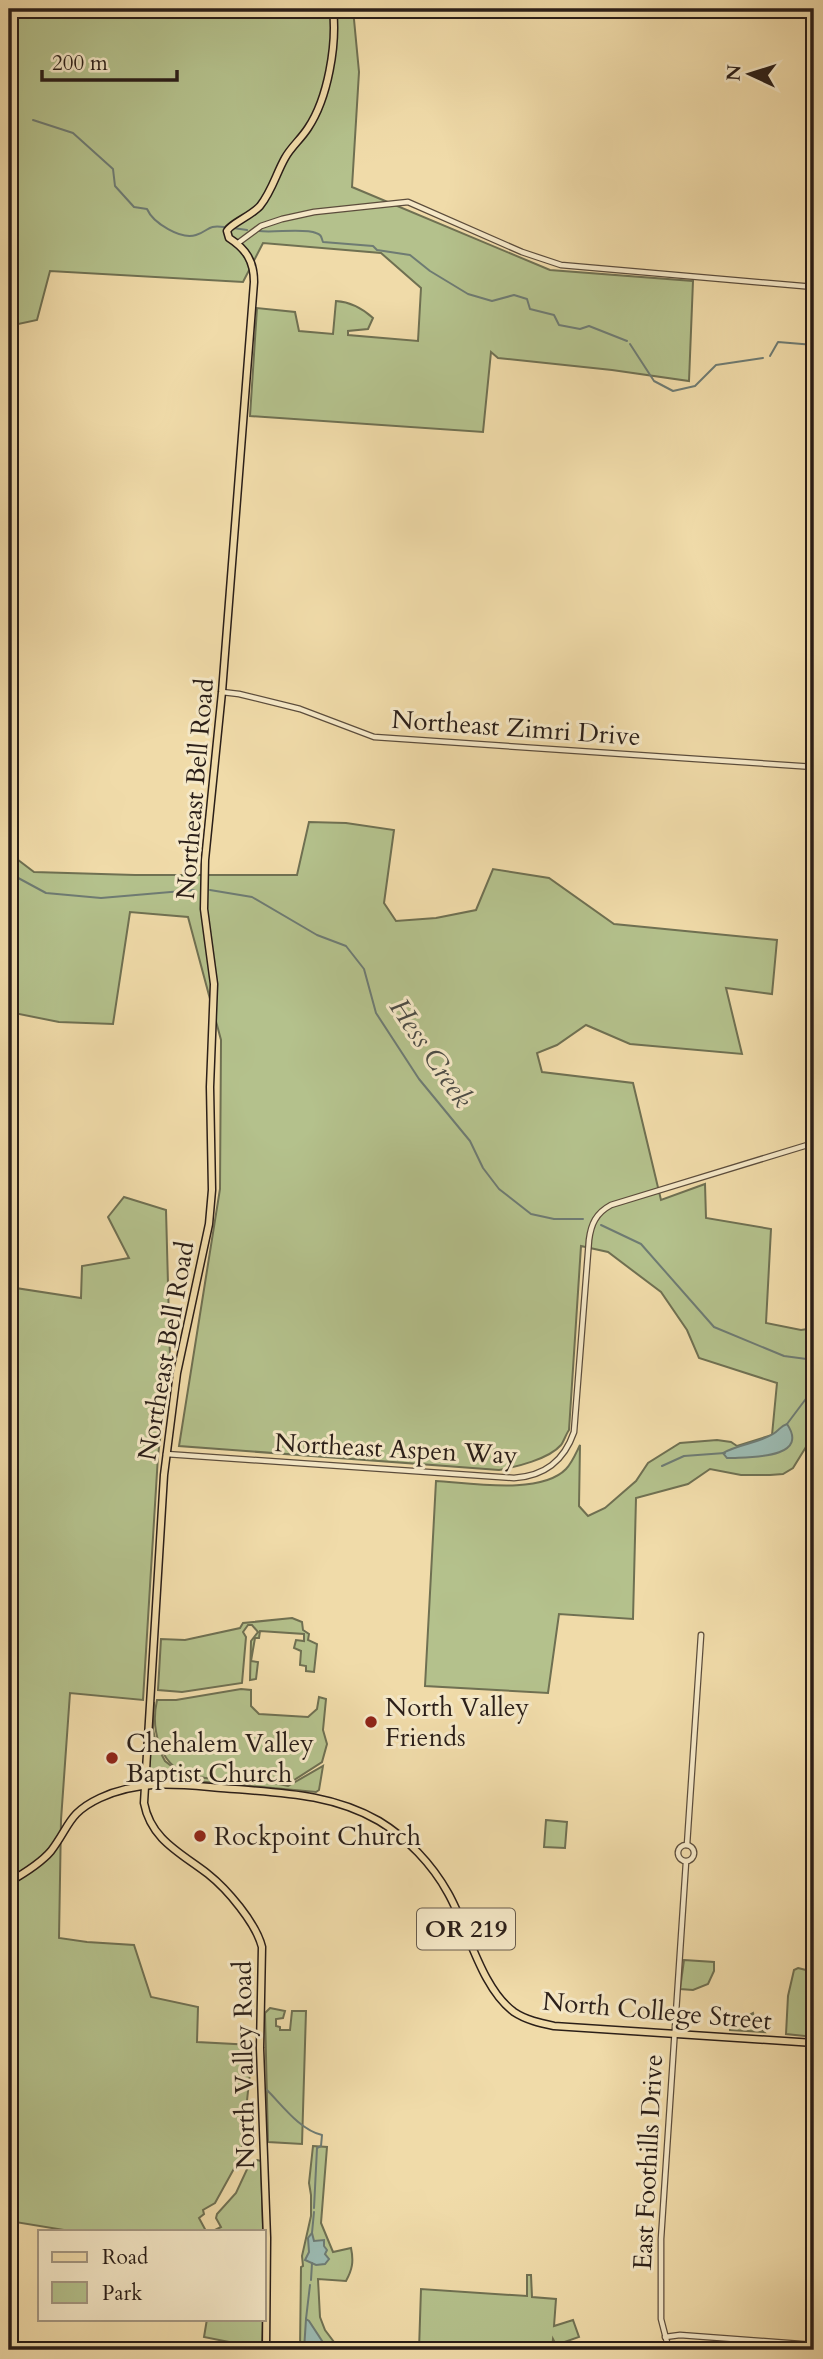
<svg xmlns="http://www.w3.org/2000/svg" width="823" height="2359" font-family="Cardo,serif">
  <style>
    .green { fill: #b4c18c; stroke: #6f7052; stroke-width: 2 }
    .water { fill: #9bb9b0; stroke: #6e7b73; stroke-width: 2 }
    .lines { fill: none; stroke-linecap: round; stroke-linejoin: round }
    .stream { stroke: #6e7b73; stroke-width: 2 }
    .minor-casing { stroke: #5c4d3c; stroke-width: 7 }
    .major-casing { stroke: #2a1e18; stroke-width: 9 }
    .minor { stroke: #f5e8c7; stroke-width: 4.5 }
    .major { stroke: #f0dba9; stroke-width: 6 }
    .poi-dot { fill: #8f2418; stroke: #f5e8c7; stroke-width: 2.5 }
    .labels { text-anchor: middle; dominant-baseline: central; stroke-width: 6; stroke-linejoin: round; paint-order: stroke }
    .shield { fill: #f5e8c7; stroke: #675b4c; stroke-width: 2 }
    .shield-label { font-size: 24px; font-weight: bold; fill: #2a1e18 }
    .street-label { font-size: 26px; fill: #2a1e18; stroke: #f5e8c7 }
    .poi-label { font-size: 26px; fill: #2a1e18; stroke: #f5e8c7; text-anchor: start }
    .water-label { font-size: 28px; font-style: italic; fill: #4c4c46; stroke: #f5e8c7 }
  </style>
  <rect width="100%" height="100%" fill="#f0dba9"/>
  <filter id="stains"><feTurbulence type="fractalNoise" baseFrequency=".00286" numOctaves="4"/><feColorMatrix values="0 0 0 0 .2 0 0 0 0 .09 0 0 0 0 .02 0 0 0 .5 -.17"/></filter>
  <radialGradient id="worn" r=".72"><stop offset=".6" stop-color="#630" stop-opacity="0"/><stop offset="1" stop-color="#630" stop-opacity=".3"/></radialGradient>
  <!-- green -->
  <g class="green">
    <path d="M9,9H353L359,72L352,187L550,270L693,281L689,381L612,370L498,358L491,352L483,432L250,416L257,308L295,312L299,331L333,334L336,301C351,302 362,308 373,318L368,329L348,331V335L418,341L421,288L381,253L263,243L243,282L50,271L37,320L9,326Z"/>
    <path d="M309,822L346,823L394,830L384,903L396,921L436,918L476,910L493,869L549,878L614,924L777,940L772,994L726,988L742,1054L630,1044L586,1025L557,1045L537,1053L542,1072L633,1083L661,1200L705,1184L706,1218L771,1229L766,1323L801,1330L814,1328V1434L793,1468L783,1474L770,1475H741L710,1469L688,1484L636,1498L633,1619L559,1614L548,1693L425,1686L436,1481C470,1483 541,1495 566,1469C572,1463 576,1453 580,1445L579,1506L588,1516L605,1508L636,1481L648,1463L680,1443L717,1440L731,1442L737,1446L772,1435L777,1383L699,1358L687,1330L661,1292L608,1252L581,1246L569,1430C566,1434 564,1441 561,1445C549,1459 516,1467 499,1470L179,1446L220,1189L221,1040L188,917L130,912L113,1024L59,1022L9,1012V853L34,872L135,875H297Z"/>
    <polygon points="124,1197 166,1210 170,1358 158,1456 143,1700 70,1693 61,1820 59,1938 87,1942 134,1945 151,1997 198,2007 197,2042 253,2045 241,2156 215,2203 203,2210 204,2214 199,2218 206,2231 70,2231 9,2221 9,1287 81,1298 82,1266 129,1258 108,1217"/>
    <polygon points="292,1618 302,1622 303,1630 309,1634 308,1640 317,1644 314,1672 306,1671 306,1666 300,1665 301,1651 294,1648 296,1640 304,1641 304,1634 260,1631 259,1638 255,1638 251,1661 258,1662 256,1679 250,1680 251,1641 258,1632 252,1625 248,1625 243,1632 246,1637 242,1683 182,1692 158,1690 161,1639 185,1640 240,1628 243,1623"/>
    <path d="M241,1689L251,1690V1706L259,1714L308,1717L317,1709L319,1697L326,1699L323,1730L327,1744L322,1762L288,1784C281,1783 275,1779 267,1779C260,1778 254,1782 247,1782C233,1781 199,1779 187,1774C158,1763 151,1727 157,1700H176Z"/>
    <polygon points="154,1702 153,1729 156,1744 165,1761 183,1775 248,1784 265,1781 288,1786 323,1766 319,1790 316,1792 151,1777 149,1772"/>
    <polygon points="546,1820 567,1822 565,1848 544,1847"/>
    <polygon points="684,1960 714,1962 714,1971 708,1984 693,1990 680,1989"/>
    <polygon points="798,1968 814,1972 814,2037 786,2034 788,1996 794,1970"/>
    <polygon points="270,2008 285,2011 283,2018 276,2019 276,2026 280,2027 280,2030 290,2030 292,2011 306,2011 302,2144 268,2142 265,2013"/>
    <polygon points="753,2013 756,2025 764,2032 730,2030 731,2015 742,2019"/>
    <path d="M313,2146L327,2147L321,2223L333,2252L351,2248C354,2262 352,2270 346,2281L318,2279L320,2317L325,2330L340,2350H300L301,2267L303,2266L302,2256L311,2216V2195L309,2183Z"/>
    <polygon points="257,2160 261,2161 263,2231 213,2231 221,2227 216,2218 217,2214 236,2193 249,2165"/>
    <polygon points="527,2275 531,2275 532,2297 556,2299 554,2326 573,2320 579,2337 556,2345 553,2339 552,2350 419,2350 421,2289 527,2296"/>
    <polygon points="207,2319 263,2319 262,2344 229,2342 204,2337"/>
  </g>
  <!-- water -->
  <g class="water">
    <path d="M787,1424C810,1458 752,1457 733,1458H727L723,1453C739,1444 759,1443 773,1434C780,1430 780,1426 787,1424Z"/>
    <polygon points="312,2233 314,2241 324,2240 324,2246 327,2250 325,2254 329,2259 325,2264 316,2265 305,2260 309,2252 308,2238"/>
    <polygon points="306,2319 309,2321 328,2350 304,2350"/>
  </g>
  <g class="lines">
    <!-- stream -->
    <g class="stream">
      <path d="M33,120L73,133L113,169L115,186L134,207L147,209C153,223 181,240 196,235C211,230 206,225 224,227"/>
      <polyline points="233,228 247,230"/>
      <path d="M259,231C273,233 305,228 316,233C322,235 321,237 323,242L373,246L377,250L410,255L430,271L468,294L492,301L514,295L527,299L530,309L554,315L559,325L580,329L589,326L627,341"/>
      <polyline points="630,344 654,381 673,391 695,386 716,365 763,358"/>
      <polyline points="770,356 778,342 814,345"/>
      <polyline points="9,873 46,893 101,898 194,890"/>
      <polyline points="210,890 252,897 317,935 346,946 364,969 376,1013 419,1079 470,1141 483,1168 499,1189 531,1214 554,1219 583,1219"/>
      <polyline points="601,1225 641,1244 714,1327 784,1356 814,1360"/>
      <polyline points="787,1424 814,1388"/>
      <polyline points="662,1466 684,1456 725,1453"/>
      <path d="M267,2090C282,2105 300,2130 322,2135L321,2146L317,2148L314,2208"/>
      <polyline points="312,2233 314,2212"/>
      <polyline points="311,2280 312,2263"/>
      <polyline points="306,2319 310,2285"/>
    </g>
    <defs>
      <g id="minor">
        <polyline points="9,13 11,9"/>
        <polyline points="238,243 261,226 282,219 314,212 408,202 522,252 561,265 814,287"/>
        <polyline points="222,692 239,694 300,709 374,737 814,767"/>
        <path d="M166,1454L514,1478C545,1476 564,1461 574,1432L589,1240C591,1224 596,1213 611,1205L814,1143"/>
        <circle cx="686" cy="1853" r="8"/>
        <polyline points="687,1845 701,1635"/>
        <polyline points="665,2337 680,2335 814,2345"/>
        <polyline points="669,2350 661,2319 661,2239 686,1862"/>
      </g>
      <g id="major">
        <path d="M9,1882C23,1874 40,1864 51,1851C70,1826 68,1813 100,1798C146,1777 187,1786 235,1789C286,1793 334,1795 379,1821C407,1838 432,1864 448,1893C468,1928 481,1988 514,2012C526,2020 540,2023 554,2026L814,2043"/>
        <path d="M266,2350L267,2238L260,2048L262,1947C256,1923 227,1889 208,1874C181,1853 151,1840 144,1803L164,1475L177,1373L209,1224L212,1190L210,1087L214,984L204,909L205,860L222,692L254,282C254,261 246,249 229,238L227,231C230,224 251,216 260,206C272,191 276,174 285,158C291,147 301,139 308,128C328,98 337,45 333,9"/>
      </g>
    </defs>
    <!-- minor casing -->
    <use href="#minor" class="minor-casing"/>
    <!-- major casing -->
    <use href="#major" class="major-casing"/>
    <!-- minor -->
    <use href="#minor" class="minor"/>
    <!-- major -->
    <use href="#major" class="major"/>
  </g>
  <!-- markers -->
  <g class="poi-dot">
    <circle cx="371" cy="1722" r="7"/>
    <circle cx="112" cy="1758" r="7"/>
    <circle cx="200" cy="1836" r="7"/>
  </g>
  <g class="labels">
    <!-- shield labels -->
    <rect class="shield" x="417" y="1908.5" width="98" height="41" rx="5"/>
    <g class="shield-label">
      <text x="466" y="1929">OR 219</text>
    </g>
    <!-- street labels -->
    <g class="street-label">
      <text transform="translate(516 728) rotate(4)">Northeast Zimri Drive</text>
      <text transform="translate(195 789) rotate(-85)">Northeast Bell Road</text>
      <text transform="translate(166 1351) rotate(-80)">Northeast Bell Road</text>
      <text transform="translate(396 1449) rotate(3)">Northeast Aspen Way</text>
      <text transform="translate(657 2011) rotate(5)">North College Street</text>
      <text transform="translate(244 2065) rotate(-91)">North Valley Road</text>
      <text transform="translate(648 2162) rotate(-87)">East Foothills Drive</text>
    </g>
    <!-- poi labels -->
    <g class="poi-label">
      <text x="385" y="1707">North Valley<tspan x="385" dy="30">Friends</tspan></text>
      <text x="126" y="1743">Chehalem Valley<tspan x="126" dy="30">Baptist Church</tspan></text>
      <text x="214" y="1836">Rockpoint Church</text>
    </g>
    <!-- water labels -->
    <g class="water-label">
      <text transform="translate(431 1053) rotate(56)">Hess Creek</text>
    </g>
  </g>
  <!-- margin -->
  <rect width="823" height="2359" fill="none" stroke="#f0dba9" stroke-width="35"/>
  <rect x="10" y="10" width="802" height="2338" fill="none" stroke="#2a1e18" stroke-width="3.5"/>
  <rect x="18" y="18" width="788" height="2324" fill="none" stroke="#2a1e18" stroke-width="2"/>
  <!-- legend -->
  <rect x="38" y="2230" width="228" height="91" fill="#f5e8c7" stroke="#a49781" stroke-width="2"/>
  <rect x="52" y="2252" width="35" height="10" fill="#f0dba9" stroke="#a49781" stroke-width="2"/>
  <text x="102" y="2264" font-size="21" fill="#2a1e18">Road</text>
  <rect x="52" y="2282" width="35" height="21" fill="#b4c18c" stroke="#a49781" stroke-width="2"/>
  <text x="102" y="2300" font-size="21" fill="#2a1e18">Park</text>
  <!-- north arrow -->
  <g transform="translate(750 74) rotate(274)" stroke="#f5e8c7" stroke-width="5" paint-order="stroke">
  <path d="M0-5L12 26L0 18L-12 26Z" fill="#2a1e18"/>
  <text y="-10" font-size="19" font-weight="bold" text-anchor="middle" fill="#2a1e18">N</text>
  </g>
  <!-- scale -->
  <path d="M42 70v10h135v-10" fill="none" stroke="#2a1e18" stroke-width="3.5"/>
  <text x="52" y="70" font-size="21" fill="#2a1e18" stroke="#f5e8c7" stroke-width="5" paint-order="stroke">200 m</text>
  <rect width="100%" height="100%" filter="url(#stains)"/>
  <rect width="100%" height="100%" fill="url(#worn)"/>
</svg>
